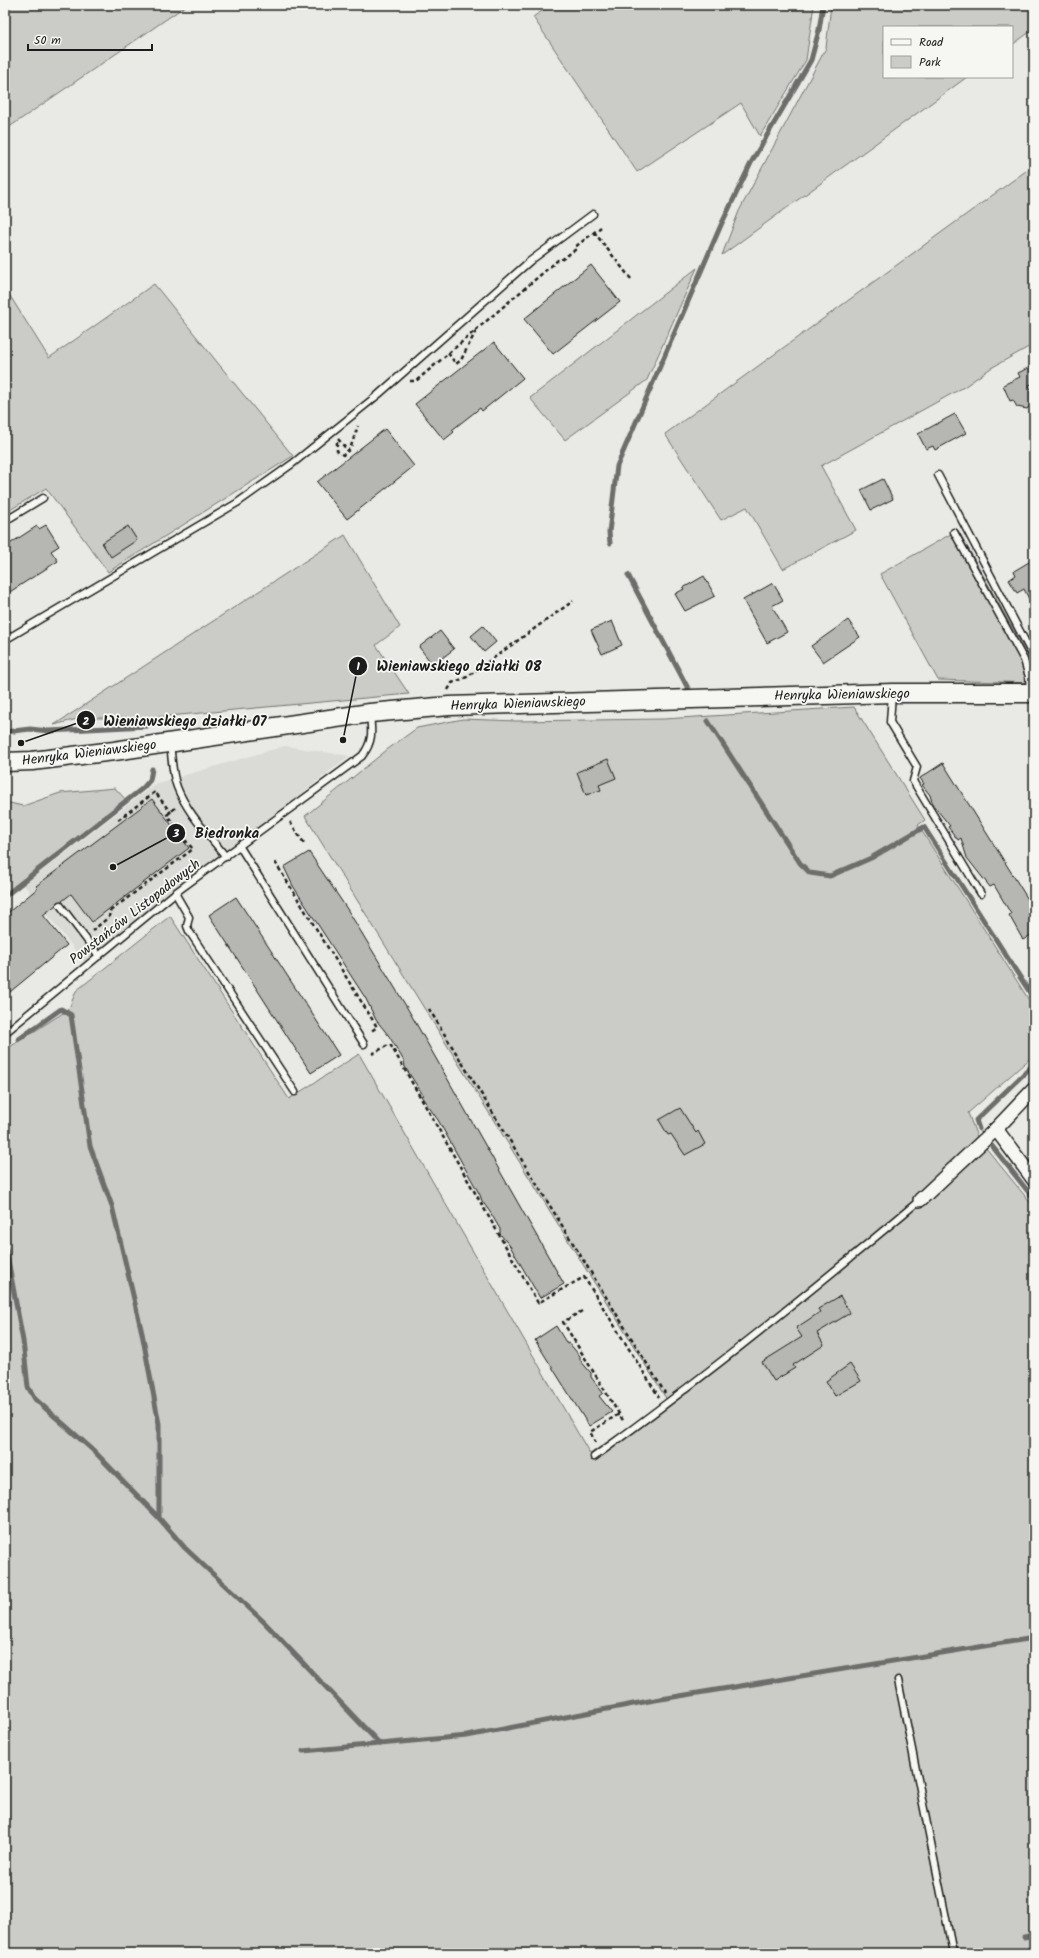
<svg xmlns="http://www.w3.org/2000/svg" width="1039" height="1958" font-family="Kalam,sans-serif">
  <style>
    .built { fill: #dadad6 }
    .green { fill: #cbcbc7; stroke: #747472 }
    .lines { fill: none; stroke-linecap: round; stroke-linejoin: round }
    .stream { stroke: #6d6d6c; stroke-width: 5 }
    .building { fill: #b6b6b3; stroke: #1c1c1c }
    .lane-casing { stroke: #1c1c1c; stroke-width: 9 }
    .street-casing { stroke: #1c1c1c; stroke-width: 16 }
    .secondary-casing { stroke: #1c1c1c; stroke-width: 21 }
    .path { stroke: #1c1c1c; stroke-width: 2.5; stroke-dasharray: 4 3; stroke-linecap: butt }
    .lane { stroke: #f6f6f2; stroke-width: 6 }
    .street { stroke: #f6f6f2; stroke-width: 13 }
    .secondary { stroke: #f6f6f2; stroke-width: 18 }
    .labels { text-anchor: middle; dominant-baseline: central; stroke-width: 3.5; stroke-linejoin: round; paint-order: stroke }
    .street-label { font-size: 14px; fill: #1c1c1c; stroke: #f6f6f2 }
    .leader { fill: none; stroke: #1c1c1c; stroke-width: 1.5 }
    .callout-dot { fill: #1c1c1c; stroke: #f6f6f2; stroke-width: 1.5 }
    .mark-label { font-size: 12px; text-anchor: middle; font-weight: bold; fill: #fff }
    .callout-label { font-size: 15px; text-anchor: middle; font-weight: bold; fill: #1c1c1c; stroke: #f6f6f2; stroke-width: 3.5; stroke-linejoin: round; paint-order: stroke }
  </style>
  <rect width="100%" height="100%" fill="#e9e9e5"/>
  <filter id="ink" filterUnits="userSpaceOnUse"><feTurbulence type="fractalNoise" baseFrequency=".025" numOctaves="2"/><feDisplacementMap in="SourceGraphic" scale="8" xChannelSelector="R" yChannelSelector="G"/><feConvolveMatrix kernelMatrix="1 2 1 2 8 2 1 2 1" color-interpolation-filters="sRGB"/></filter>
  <g filter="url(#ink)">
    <!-- built -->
    <polygon class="built" points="285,746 349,756 86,964 24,885 155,784"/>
    <!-- green -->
    <g class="green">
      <polygon points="5,5 187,5 5,130"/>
      <polygon points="551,5 814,5 806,60 760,136 741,103 637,172 533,17"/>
      <polygon points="831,5 1034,5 1034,29 1012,45 1012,27 884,27 884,77 967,77 722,255 739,211 826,48"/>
      <polygon points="1034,165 1034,344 991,368 964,387 821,466 856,530 783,569 747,507 721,520 665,434"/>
      <polygon points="697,268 647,380 565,440 530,398"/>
      <polygon points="154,284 293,456 108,572 46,488 5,513 5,288 49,358"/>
      <polygon points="958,530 1034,667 1034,683 938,680 880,574"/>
      <polygon points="345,535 400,627 376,645 409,694 147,718 81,718 54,725"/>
      <polygon points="854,707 925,820 918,825 1034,1008 1034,1055 968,1113 977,1137 1034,1207 1034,1953 5,1953 5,1050 63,1013 70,1006 76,991 170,916 289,1099 359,1054 590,1454 667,1400 305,816 388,749 417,728 463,719 516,721 664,719"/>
      <polygon points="115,788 125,799 5,893 5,802 23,806 60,793"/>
    </g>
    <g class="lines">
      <!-- stream -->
      <g class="stream">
        <polyline points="610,543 609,532 617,466 721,225 752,161 811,60 819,30 823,5"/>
        <polyline points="628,575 691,694"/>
        <polyline points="708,721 800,863 810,873 830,876 871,858 924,827 1034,999"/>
        <polyline points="5,732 30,729 49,731 147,726"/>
        <polyline points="5,896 143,788 150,780 152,769"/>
        <polyline points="19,1039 61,1009 71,1015 90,1146 112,1206 142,1333 159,1424 159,1518 185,1548 264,1622 380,1744"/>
        <polyline points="979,1129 976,1120 1034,1064"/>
        <polyline points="992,1146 1034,1199"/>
        <polyline points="6,1249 23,1341 28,1387 35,1399 94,1451 159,1518"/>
        <polyline points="303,1751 467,1736 649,1701 1034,1638"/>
        <polyline points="1024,1937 1034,1935"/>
      </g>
    </g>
    <!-- building -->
    <g class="building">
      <polygon points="591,265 620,302 553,354 524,319"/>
      <polygon points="494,342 523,378 482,411 480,408 452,430 454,432 444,440 415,404"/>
      <polygon points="1034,365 1034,383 1029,385 1034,397 1034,402 1027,409 1017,407 1013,400 1010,401 1003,385 1020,377 1018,373"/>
      <polygon points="955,414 966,433 935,450 933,446 926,449 918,434"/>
      <polygon points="385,429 414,466 347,519 317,482"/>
      <polygon points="883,479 893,499 871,510 861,490"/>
      <polygon points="46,525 59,546 51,551 58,561 5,595 5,547 37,526 39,529"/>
      <polygon points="128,526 137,540 111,557 102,543"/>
      <polygon points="1034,559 1034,609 1024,589 1017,593 1009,580 1016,575 1014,571"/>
      <polygon points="704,576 715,596 685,611 675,594 684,589 683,588"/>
      <polygon points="773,583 783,600 772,606 787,632 767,643 743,600"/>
      <polygon points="848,620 860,637 823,662 811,646"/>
      <polygon points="612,621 622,645 602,654 591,630"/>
      <polygon points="483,626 496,642 484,652 471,636"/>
      <polygon points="440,631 454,649 433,665 419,647"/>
      <polygon points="608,759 616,778 599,785 601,790 586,795 577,772"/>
      <polygon points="943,763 1034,909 1034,933 1023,940 1009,915 1011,914 994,885 990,887 967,858 961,838 958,840 948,827 950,826 933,805 930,795 922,785 924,784 920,778"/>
      <polygon points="152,799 189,848 92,922 71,894 62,901 57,902 56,905 43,915 67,945 5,996 5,915 38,888 36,886"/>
      <polygon points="309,852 349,912 409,1011 564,1284 540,1298 510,1246 500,1234 500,1229 490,1212 482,1201 480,1195 438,1120 421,1096 423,1095 405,1067 404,1061 389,1036 376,1020 366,999 293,886 284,867"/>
      <polygon points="236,897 339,1055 311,1073 209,915"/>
      <polygon points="680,1108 696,1133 698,1131 705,1144 685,1155 671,1134 668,1135 659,1120"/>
      <polygon points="840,1296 850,1313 817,1333 824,1345 793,1365 795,1368 774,1381 762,1362 802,1337 796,1328 820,1312 818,1309"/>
      <polygon points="556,1326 567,1344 569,1343 580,1356 580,1360 591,1373 591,1377 603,1393 599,1396 612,1412 589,1426 535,1340"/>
      <polygon points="850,1364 861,1381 835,1396 826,1381"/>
    </g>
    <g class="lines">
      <defs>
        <g id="lane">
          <polyline points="938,475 1034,658"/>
          <polyline points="5,521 43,498"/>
          <polyline points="954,532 1024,660 1029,677 1030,692"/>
          <polyline points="5,640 237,503 292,464 379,394 530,261 593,214"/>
          <polyline points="892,694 890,722 917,767 913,781 981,894"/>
          <path d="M170,744C172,758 172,774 177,787C187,813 209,835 226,857"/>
          <polyline points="240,847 364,1044"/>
          <polyline points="175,893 189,917 187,926 189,931 295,1092"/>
          <polyline points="60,905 99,956"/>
          <path d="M5,1033L175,893L362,756C373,742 372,732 370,715"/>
          <path d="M594,1457C706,1376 814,1289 920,1200"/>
          <polyline points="898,1680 953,1953"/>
        </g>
        <g id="street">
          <polyline points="996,1129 1034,1180"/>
          <polyline points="920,1200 996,1129 1034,1089"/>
        </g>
        <polyline id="secondary" points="5,762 32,761 114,751 370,713 449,706 893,693 1034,693"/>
      </defs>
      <!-- lane casing -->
      <use href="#lane" class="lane-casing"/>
      <!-- street casing -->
      <use href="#street" class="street-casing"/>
      <!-- secondary casing -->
      <use href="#secondary" class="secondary-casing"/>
      <!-- path -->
      <g class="path">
        <polyline points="594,232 631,279"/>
        <polyline points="448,353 456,364 461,360 477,329"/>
        <polyline points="410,381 416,381 558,260 561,260 575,250 575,247 601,227"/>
        <polyline points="338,439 348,451"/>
        <polyline points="337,442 337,451 343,455 350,449 358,426"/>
        <polyline points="448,690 452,683 467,677 573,601"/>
        <polyline points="175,808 167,815 186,841 185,843"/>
        <polyline points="118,820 155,792 171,813"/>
        <polyline points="290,822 304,843"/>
        <polyline points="275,862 377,1027 370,1032"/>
        <polyline points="92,931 109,917 110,911 193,849 186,841"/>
        <polyline points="429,1009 665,1393"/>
        <polyline points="372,1054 390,1044 538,1303 584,1277 659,1397"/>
        <polyline points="582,1311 563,1322 624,1422"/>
        <polyline points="596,1443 590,1432 619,1414"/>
      </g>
      <!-- lane -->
      <use href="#lane" class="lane"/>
      <!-- street -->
      <use href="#street" class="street"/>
      <!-- secondary -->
      <use href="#secondary" class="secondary"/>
    </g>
  </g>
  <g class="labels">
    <!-- street labels -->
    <g class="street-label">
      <text transform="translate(842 695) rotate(-1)">Henryka Wieniawskiego</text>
      <text transform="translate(518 704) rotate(-2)">Henryka Wieniawskiego</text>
      <text transform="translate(89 753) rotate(-7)">Henryka Wieniawskiego</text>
      <text transform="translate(135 912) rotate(-38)">Powstańców Listopadowych</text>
    </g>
  </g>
  <!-- callouts -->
  <path class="leader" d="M343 740L358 666M21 743L86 720M113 867L176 833"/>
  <g class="callout-dot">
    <circle cx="343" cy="740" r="4"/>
    <circle cx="21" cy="743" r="4"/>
    <circle cx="113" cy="867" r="4"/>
    <circle cx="358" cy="666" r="10"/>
    <circle cx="86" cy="720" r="10"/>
    <circle cx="176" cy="833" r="10"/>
  </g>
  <g class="mark-label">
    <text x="358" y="670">1</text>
    <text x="86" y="725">2</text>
    <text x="176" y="837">3</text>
  </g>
  <g class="callout-label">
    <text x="459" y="671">Wieniawskiego działki 08</text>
    <text x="185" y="726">Wieniawskiego działki 07</text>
    <text x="227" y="838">Biedronka</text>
  </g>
  <!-- margin -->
  <rect width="1039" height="1958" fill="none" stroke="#f6f6f2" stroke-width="20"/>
  <rect x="10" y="10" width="1019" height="1938" fill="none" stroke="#1c1c1c" stroke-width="1.5" filter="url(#ink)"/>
  <!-- legend -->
  <rect x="883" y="26" width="130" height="52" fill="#f6f6f2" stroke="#9f9f9c"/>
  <rect x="891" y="39" width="20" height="6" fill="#f6f6f2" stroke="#9f9f9c"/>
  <text x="919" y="46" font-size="12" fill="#1c1c1c">Road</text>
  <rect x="891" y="56" width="20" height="12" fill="#cbcbc7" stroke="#9f9f9c"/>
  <text x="919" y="66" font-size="12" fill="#1c1c1c">Park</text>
  <!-- scale -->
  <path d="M28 44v6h124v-6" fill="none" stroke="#1c1c1c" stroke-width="2"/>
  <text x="34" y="44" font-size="12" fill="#1c1c1c" stroke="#f6f6f2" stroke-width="3" paint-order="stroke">50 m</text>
</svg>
